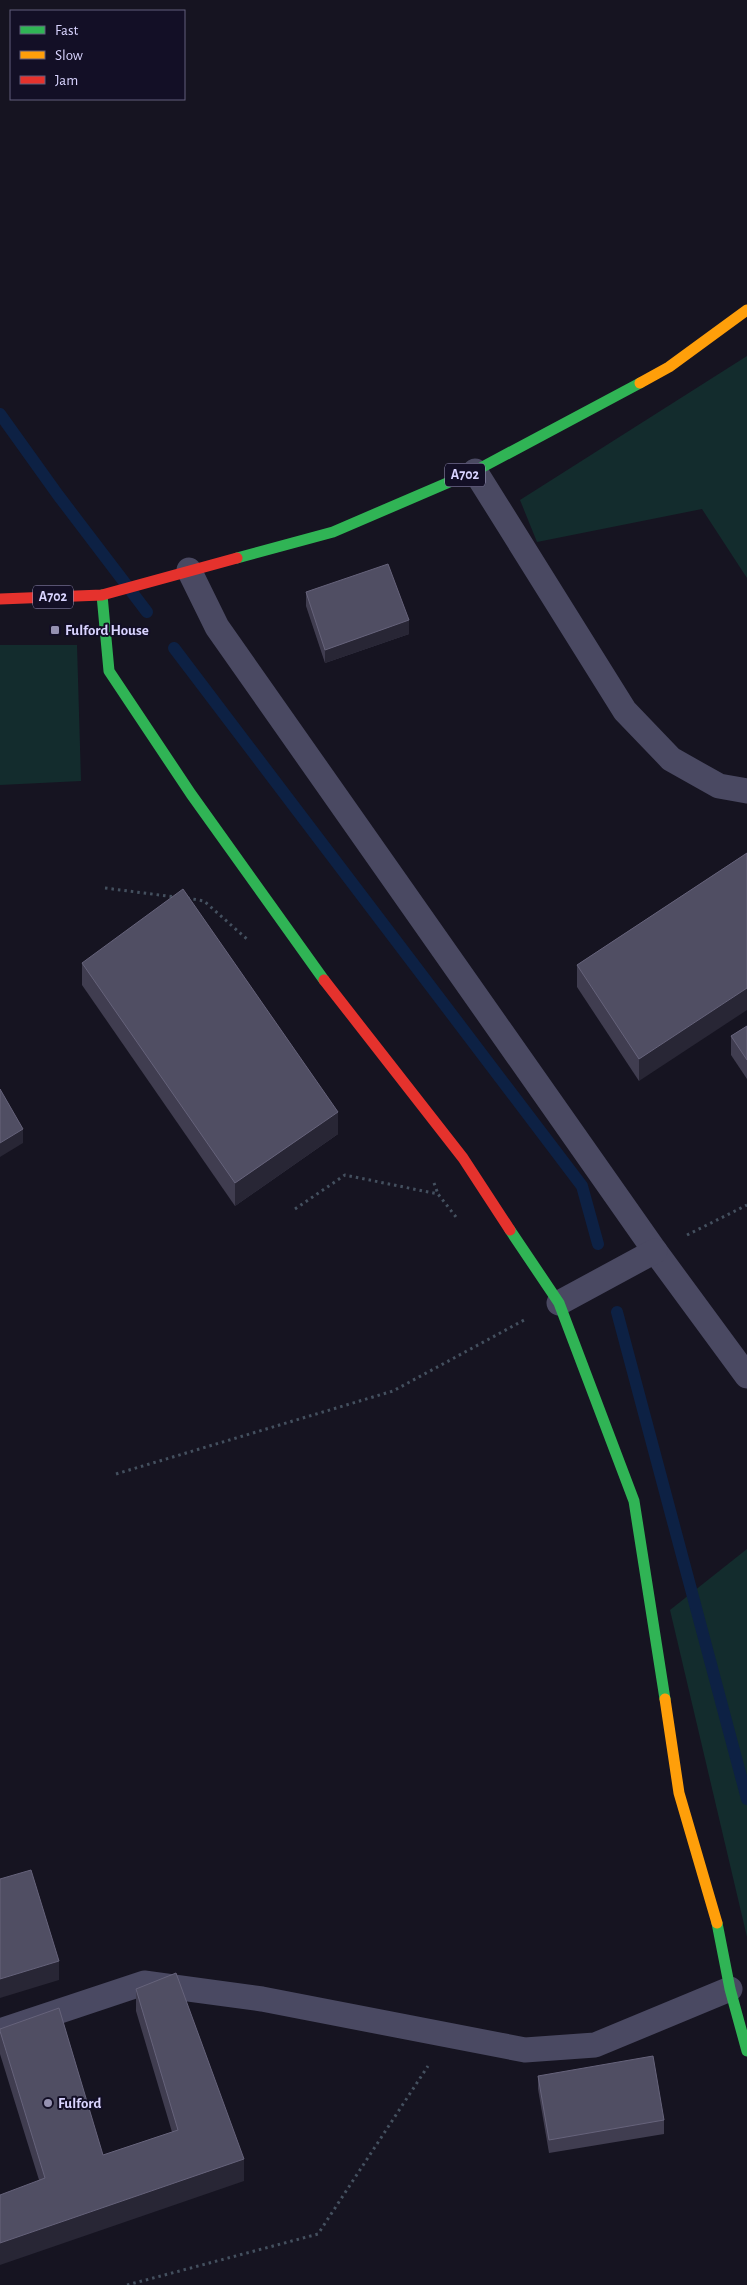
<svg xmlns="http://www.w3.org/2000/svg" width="747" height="2285" font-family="'Alegreya Sans',sans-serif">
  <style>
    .green { fill: #132c2d }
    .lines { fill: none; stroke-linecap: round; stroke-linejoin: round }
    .stream { stroke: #0d2144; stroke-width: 12 }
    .path { stroke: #44505f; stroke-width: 3; stroke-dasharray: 2.5 4; stroke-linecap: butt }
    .lane { stroke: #4a4962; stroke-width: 25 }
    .fast { stroke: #30b455; stroke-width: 11 }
    .slow { stroke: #ff9f0a; stroke-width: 11 }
    .jam { stroke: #e5322d; stroke-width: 11 }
    .wall { fill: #403d50 }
    .shaded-wall { fill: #282635 }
    .building { fill: #504e63; stroke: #66637b }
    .poi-dot { fill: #9591b1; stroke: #130f26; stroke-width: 2 }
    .labels { text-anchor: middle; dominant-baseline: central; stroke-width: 4; stroke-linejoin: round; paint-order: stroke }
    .shield { fill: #130f26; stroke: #9e99be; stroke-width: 1 }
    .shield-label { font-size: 14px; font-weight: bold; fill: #d9d4ff }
    .poi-label { font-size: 15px; font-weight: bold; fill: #d9d4ff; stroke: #130f26; text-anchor: start }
  </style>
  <rect width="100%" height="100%" fill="#161421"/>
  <!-- green -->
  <g class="green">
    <polygon points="747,356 747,578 702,509 537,542 520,500"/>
    <polygon points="0,645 77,645 81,781 0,785"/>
    <polygon points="747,1549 747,1937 670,1610"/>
  </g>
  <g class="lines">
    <!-- stream -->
    <g class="stream">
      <polyline points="0,414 58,495 147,612"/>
      <polyline points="174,648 582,1186 598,1244"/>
      <polyline points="617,1312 747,1799"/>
    </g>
    <!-- path -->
    <g class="path">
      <polyline points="105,888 175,897"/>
      <polyline points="187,898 204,901 248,940"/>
      <polyline points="434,1183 438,1194"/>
      <polyline points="295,1209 345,1175 438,1194 456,1217"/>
      <polyline points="687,1235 747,1205"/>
      <polyline points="116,1474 393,1391 526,1319"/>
      <polyline points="127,2285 318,2234 428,2066"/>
    </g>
    <!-- lane -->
    <g class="lane">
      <polyline points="475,471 625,711 671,759 719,786 747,791"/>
      <polyline points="189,570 217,627 655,1251 747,1376"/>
      <polyline points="559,1303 655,1251"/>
      <polyline points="0,2031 144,1983 262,1999 525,2050 595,2045 730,1989"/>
    </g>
    <!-- fast -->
    <g class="fast">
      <polyline points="237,558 333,532 475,471 640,383"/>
      <polyline points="102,595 109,671 191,794 324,980"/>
      <polyline points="510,1230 559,1303 634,1501 665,1699"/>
      <polyline points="717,1923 730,1989 747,2051"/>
    </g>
    <!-- slow -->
    <g class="slow">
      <polyline points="640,383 669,367 747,310"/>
      <polyline points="665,1699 679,1793 717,1923"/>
    </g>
    <!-- jam -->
    <g class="jam">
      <polyline points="0,599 102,595 237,558"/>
      <polyline points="324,980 463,1158 510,1230"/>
    </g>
  </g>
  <!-- wall -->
  <g class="wall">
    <polygon points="306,592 409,634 325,663 306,606"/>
    <polygon points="747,853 639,1081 577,987 577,965"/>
    <polygon points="82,963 338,1134 235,1206 82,985"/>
    <polygon points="747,1026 747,1079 731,1055 731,1036"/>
    <polygon points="136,1989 244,2181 39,2180 0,2054 0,2029 103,2155 172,2132 136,2011"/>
    <polygon points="538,2076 664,2120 664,2134 549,2153 538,2089"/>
  </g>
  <!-- shaded-wall -->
  <g class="shaded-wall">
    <polygon points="409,620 409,634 325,663 325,650"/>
    <polygon points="747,988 747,1010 639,1081 639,1059"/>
    <polygon points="338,1112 338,1134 235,1206 235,1183"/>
    <polygon points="23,1129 23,1143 0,1157 0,1143"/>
    <polygon points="59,1961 59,1980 0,1998 0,1979"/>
    <polygon points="244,2159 244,2181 0,2265 0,2243"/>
  </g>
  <!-- building -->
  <g class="building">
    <polygon points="388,564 409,620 325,650 306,592"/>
    <polygon points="747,853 747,988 639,1059 577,965"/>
    <polygon points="183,889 338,1112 235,1183 82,963"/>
    <polygon points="747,1026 747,1060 731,1036"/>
    <polygon points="0,1089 23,1129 0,1143"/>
    <polygon points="31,1870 59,1961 0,1979 0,1879"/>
    <polygon points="176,1973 244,2159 0,2243 0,2195 45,2178 0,2031 0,2029 59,2008 103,2155 178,2130 136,1989"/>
    <polygon points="653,2056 664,2120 549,2140 538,2076"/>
  </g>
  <!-- markers -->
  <g class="poi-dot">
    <rect x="50" y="625" width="10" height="10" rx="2.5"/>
    <circle cx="48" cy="2103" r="5"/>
  </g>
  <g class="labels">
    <!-- shield labels -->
    <g class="shield">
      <rect x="445" y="463.5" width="40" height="23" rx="4"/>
      <rect x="33" y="585.5" width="40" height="23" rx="4"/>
    </g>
    <g class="shield-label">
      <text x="465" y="475">A702</text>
      <text x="53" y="597">A702</text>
    </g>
    <!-- poi labels -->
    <g class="poi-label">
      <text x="65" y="630">Fulford House</text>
      <text x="58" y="2103">Fulford</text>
    </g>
  </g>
  <!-- legend -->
  <rect x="10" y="10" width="175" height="90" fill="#130f26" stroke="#625e7d"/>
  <rect x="20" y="26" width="25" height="8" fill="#30b455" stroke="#625e7d"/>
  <text x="55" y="35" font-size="15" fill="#d9d4ff">Fast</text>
  <rect x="20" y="51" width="25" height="8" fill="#ff9f0a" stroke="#625e7d"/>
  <text x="55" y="60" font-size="15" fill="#d9d4ff">Slow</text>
  <rect x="20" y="76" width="25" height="8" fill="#e5322d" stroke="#625e7d"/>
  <text x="55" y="85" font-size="15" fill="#d9d4ff">Jam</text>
</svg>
